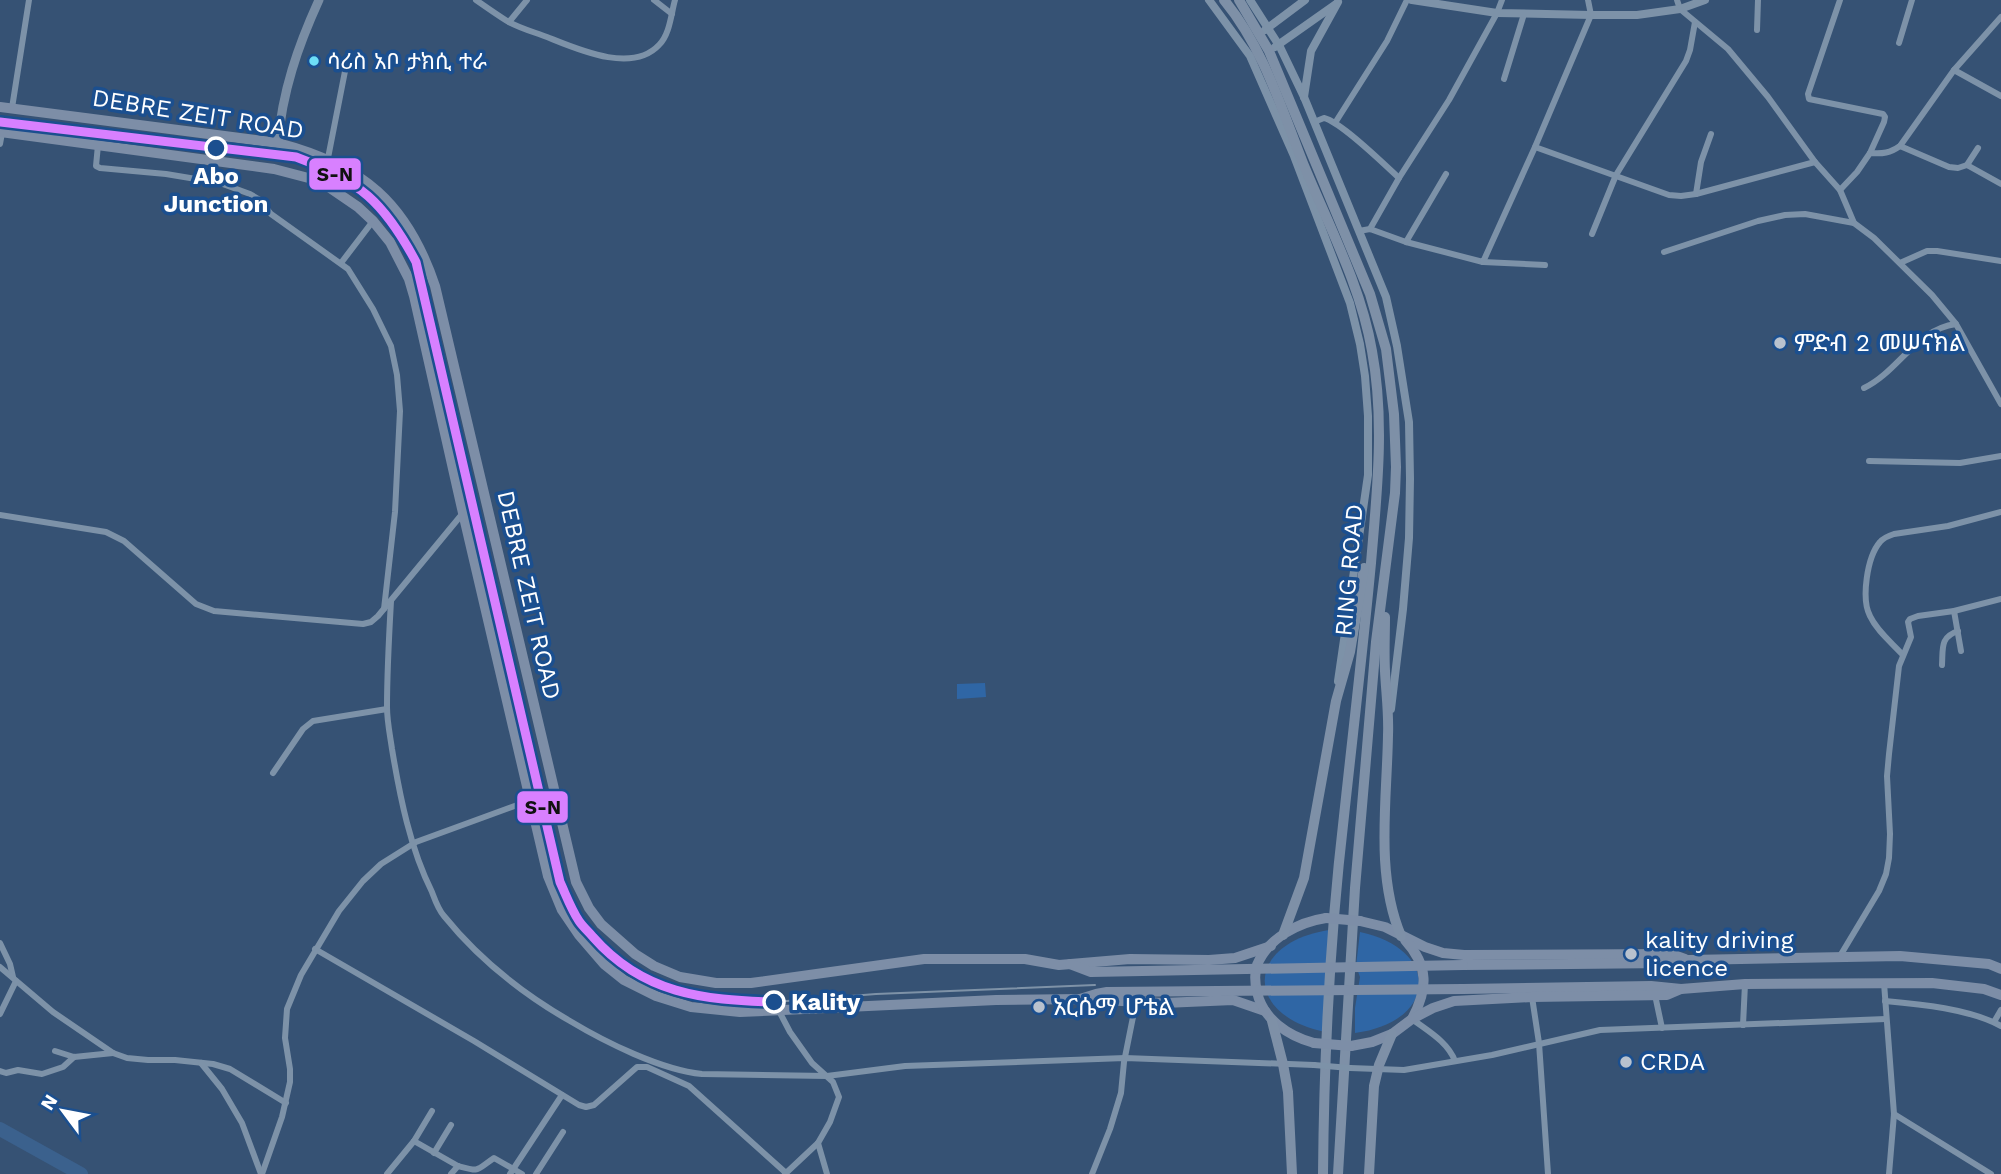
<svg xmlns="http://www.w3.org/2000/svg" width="2001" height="1174" font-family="'Work Sans','Noto Sans Ethiopic',sans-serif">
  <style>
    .green { fill: #2f66a5 }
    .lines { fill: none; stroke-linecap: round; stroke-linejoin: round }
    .river { stroke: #3b618d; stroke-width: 14 }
    .minor { stroke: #7d92a8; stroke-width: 6 }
    .tertiary { stroke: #7d92a8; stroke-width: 8 }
    .secondary { stroke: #798da4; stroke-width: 9 }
    .primary { stroke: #7d8ea7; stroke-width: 10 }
    .trunk { stroke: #7e90a7; stroke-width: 10 }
    .tram { stroke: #7e92a7; stroke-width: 2 }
    .minor-bridge { stroke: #7d92a8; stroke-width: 6 }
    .primary-bridge { stroke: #7d8ea7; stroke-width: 10 }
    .rail-1-casing { stroke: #1b4f8f; stroke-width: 14 }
    .rail-1 { stroke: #d880ff; stroke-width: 9 }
    .bus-dot { fill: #6ddff8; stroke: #1b4f8f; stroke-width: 2.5 }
    .stop-dot { fill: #1b4f8f; stroke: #fff; stroke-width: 3.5 }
    .poi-dot { fill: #b9c2ce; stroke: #1b4f8f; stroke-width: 2.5 }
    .labels { text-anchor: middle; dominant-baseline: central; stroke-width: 7; stroke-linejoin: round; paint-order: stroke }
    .bus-label { font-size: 22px; fill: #fff; stroke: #1b4f8f; text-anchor: start }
    .street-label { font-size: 24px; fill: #fff; stroke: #1b4f8f }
    .stop-label { font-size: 24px; font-weight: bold; fill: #fff; stroke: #1b4f8f }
    .poi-label { font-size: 24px; fill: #fff; stroke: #1b4f8f; text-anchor: start }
    .line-badge { stroke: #1b4f8f; stroke-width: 2.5 }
    .pale-badge-label { font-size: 19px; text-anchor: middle; font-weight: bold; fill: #111 }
  </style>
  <rect width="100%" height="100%" fill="#365274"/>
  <!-- green -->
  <g class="green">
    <polygon points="985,683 986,697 957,699 957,684"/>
    <path d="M1329,930L1325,1032C1243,1015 1245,943 1329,930Z"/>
    <path d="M1360,932C1441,949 1438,1022 1355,1033V1008L1360,977L1356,966Z"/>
  </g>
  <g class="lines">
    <!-- river -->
    <polyline class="river" points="0,1129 81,1174"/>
    <!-- minor -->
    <g class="minor">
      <path d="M476,0C486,7 496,14 507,21C519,28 534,32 547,37C577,49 632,74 659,45C670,34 671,14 675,0"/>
      <polyline points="654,0 672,14"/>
      <polyline points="1677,0 1680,9 1728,49 1768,97 1815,162 1840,190 1854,223 1874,238 1932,295 1956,324 2001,404"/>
      <polyline points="1840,0 1808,94 1809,99 1883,114 1885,117 1884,122 1870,153"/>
      <polyline points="509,22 527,0"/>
      <polyline points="1757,30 1758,0"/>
      <polyline points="1899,43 1912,0"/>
      <polyline points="1954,70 2001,96"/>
      <polyline points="1504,79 1524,14"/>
      <polyline points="12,108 29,0"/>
      <path d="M1314,122L1324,118C1341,122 1384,164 1399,178"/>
      <polyline points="1335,123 1387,41 1407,0"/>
      <polyline points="0,144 2,133"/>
      <polyline points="98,145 96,166 100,168 166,174 220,183 250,194 260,200 271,214 348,269 373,309 391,346 397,375 400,411 395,512 384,609"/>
      <polyline points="1900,146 1949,167 1958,168 1967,165 2001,184"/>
      <polyline points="1535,147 1669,195 1681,196 1696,194 1815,162"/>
      <polyline points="328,158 347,61"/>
      <polyline points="1967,165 1978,148"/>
      <path d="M1840,190L1857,172L1870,153C1883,154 1890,153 1900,146L1954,70L2001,17"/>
      <polyline points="1696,194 1701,162 1711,134"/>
      <polyline points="1370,229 1399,178 1449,100 1497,13 1502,0"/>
      <polyline points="1359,231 1370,229 1406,242 1483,262 1535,147 1591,15 1588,0"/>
      <polyline points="1592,234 1616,175 1686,61 1690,50 1695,22"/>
      <polyline points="1406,242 1446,174"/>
      <polyline points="1664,252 1758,221 1785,215 1805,214 1854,223"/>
      <polyline points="1483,262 1545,265"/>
      <polyline points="341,263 373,221"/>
      <polyline points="1900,263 1927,251 1937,251 2001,261"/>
      <path d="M1864,388C1898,372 1916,329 1956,324"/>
      <polyline points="1869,461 1960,463 2001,456"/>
      <polyline points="0,515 106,532 124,541 196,604 214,611 363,624 371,622 378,616 463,513"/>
      <path d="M391,601C389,636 387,672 387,707C387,721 390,735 392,749C400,797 410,848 432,892C435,900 438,909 444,916C478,958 523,994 570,1021C605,1042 661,1070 702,1074L827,1076L905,1066L1125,1058L1314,1065"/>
      <polyline points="1954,611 1961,651"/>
      <path d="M1902,654C1891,642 1877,631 1870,616C1861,599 1867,557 1880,542C1883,538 1888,536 1894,534L1948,526L2001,512"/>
      <path d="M1942,665C1943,648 1940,637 1958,631"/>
      <polyline points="273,773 303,729 313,721 387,709"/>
      <polyline points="0,943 10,964 13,977"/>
      <polyline points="315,949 474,1041 579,1105 586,1107 594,1105 637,1067 647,1067 689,1086 786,1173"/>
      <polyline points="1840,956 1879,891 1886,874 1889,858 1890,834 1887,776 1889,754 1899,666 1911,637 1908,622 1910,619 1918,616 1954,611 2001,599"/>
      <polyline points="0,967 53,1012 113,1053 127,1058 148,1060 175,1060 213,1064 230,1069 286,1103"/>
      <polyline points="1884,983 1894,1114 1889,1174"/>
      <polyline points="1655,995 1662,1028"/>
      <polyline points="1532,997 1539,1043 1548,1174"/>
      <path d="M1885,1001C1920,1004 1970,1009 2001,1026"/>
      <polyline points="779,1011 790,1032 812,1063 833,1082 839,1097 830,1122 818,1143 785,1174"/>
      <polyline points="0,1014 16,981"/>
      <path d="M1412,1019C1428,1031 1448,1042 1455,1061"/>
      <polyline points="1994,1022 2001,1010"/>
      <polyline points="1743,1025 1745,984"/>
      <polyline points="55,1051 74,1057 113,1053"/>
      <polyline points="201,1063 222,1089 242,1123 261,1174"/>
      <polyline points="1350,1068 1404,1070 1492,1055 1600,1030 1886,1019"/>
      <polyline points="0,1071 6,1073 18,1070 42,1074 63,1067 74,1057"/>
      <polyline points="1894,1114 1991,1174"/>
      <polyline points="414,1141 458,1166"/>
      <polyline points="818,1143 827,1174"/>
      <polyline points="434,1153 451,1125"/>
      <polyline points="262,1174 282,1117 290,1082 290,1069 285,1038 287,1009 301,975 339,911 363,881 381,864 416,842 531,800"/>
      <polyline points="387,1174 414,1141 432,1111"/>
      <path d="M451,1174L458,1166C481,1172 475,1171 494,1158L522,1174"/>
      <polyline points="510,1174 562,1095"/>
      <polyline points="536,1174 563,1132"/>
      <polyline points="1092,1174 1110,1129 1121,1093 1124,1062 1136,1002"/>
    </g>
    <!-- tertiary -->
    <g class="tertiary">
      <polyline points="1209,0 1250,56 1294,156 1350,303 1360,344 1365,376 1368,416 1368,475 1338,681"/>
      <polyline points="1250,0 1280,47 1304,97 1386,297 1397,346 1409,422 1410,479 1409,538 1403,609 1391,709"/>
      <polyline points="1412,0 1497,13 1591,15 1637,15 1680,9 1705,0"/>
      <polyline points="1265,30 1305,0"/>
      <polyline points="1275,47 1336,4"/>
      <polyline points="1304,97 1311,51 1338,2"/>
    </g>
    <!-- secondary -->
    <path class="secondary" d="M278,143C282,92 298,46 319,0"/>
    <!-- primary -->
    <g class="primary">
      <path d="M0,107L278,143C363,165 407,203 435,286L576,882L589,908L601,924L635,954L654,966L680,977L716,983H751L924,959H1025L1059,965L1130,959L1209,960L1235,958L1271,946"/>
      <polyline points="0,132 274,169 320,181 358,207 373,221 390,242 409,279 414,296 463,513 548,876 562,910 579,935 604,964 624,980 656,996 691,1007 740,1012 996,1000 1080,999 1164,1003 1233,1000 1265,1011"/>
      <polyline points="1360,921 1385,927 1425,947 1443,953 1464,955 1671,954 1685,959"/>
      <path d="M1405,940C1429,966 1428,989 1412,1019"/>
      <polyline points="1463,965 1667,963 1689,960 1900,956 1989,964 2001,969"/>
      <polyline points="1463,989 1651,986 1681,989 1745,984 1932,983 1984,989 2001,995"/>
      <path d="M1314,1043C1288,1036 1263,1019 1257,992C1255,983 1254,974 1257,965C1268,938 1299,922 1326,918"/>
      <polyline points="1351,1046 1372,1042 1392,1034 1412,1019 1433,1008 1454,1001 1532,997 1667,995 1681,989"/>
    </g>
    <!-- trunk -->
    <g class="trunk">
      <path d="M1224,0C1263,47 1281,107 1303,163C1328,224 1361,286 1372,351C1385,421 1377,492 1371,563C1363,648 1353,732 1344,816C1330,935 1324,1055 1323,1174"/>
      <polyline points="1239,0 1269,51 1370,294 1386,349 1394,414 1396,467 1395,493 1376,642 1355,888 1338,1174"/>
      <path d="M1385,617C1385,635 1384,653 1385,671C1386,692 1389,714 1388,735C1387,801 1375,874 1401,936"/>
      <polyline points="1283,935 1304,878 1336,701 1350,652 1364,568"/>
      <polyline points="1272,1021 1283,1064 1288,1092 1292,1174"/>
      <polyline points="1369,1174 1374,1086 1379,1065 1392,1034"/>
    </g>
    <!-- tram -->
    <polyline class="tram" points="774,1002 876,994 1095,985"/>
    <!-- minor-bridge -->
    <polyline class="minor-bridge" points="1314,1065 1350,1068"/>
    <!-- primary-bridge -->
    <g class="primary-bridge">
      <polyline points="1326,918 1360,921"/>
      <polyline points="1070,964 1091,972 1463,965"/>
      <polyline points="1080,999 1096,994 1107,992 1463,989"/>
      <polyline points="1314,1043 1351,1046"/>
    </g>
    <defs>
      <path id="rail-1" d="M0,122L296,157C360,181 384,202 416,262L560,882C566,895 571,909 579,921C583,927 589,932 593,937C643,994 703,1000 774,1002"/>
    </defs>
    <!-- rail-1 casing -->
    <use href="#rail-1" class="rail-1-casing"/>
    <!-- rail-1 -->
    <use href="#rail-1" class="rail-1"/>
  </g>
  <!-- markers -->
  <circle class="bus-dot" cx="314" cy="61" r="6"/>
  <g class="stop-dot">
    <circle cx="216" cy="148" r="10"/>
    <circle cx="774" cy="1002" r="10"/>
  </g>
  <g class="poi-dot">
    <circle cx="1780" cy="343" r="7"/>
    <circle cx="1631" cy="954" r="7"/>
    <circle cx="1039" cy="1007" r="7"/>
    <circle cx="1626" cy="1062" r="7"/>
  </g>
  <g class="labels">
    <!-- bus labels -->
    <g class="bus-label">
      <text x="327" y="61">ሳሪስ አቦ ታክሲ ተራ</text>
    </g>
    <!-- street labels -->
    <g class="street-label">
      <text transform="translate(198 114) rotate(9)">DEBRE ZEIT ROAD</text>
      <text transform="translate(1349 570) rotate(-85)">RING ROAD</text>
      <text transform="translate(529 595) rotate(77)">DEBRE ZEIT ROAD</text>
    </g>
    <!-- stop labels -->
    <g class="stop-label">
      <text x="216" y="176">Abo<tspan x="216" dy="28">Junction</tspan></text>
      <text x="791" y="1002" text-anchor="start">Kality</text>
    </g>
    <!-- poi labels -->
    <g class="poi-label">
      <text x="1794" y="343">ምድብ 2 መሠናክል</text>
      <text x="1645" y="940">kality driving<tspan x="1645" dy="28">licence</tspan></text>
      <text x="1053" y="1007">አርሴማ ሆቴል</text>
      <text x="1640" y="1062">CRDA</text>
    </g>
  </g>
  <g class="line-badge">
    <rect x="308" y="157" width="54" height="34" rx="7" fill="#d880ff"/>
    <rect x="516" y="790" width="53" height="34" rx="7" fill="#d880ff"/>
  </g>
  <g class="pale-badge-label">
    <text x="335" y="181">S-N</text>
    <text x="543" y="814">S-N</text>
  </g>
  <!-- north arrow -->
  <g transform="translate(63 1111) rotate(302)" stroke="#1b4f8f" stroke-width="5" paint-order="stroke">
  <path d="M0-5L12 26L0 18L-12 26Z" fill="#ffffff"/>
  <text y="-10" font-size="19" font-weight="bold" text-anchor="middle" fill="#ffffff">N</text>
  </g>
</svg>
